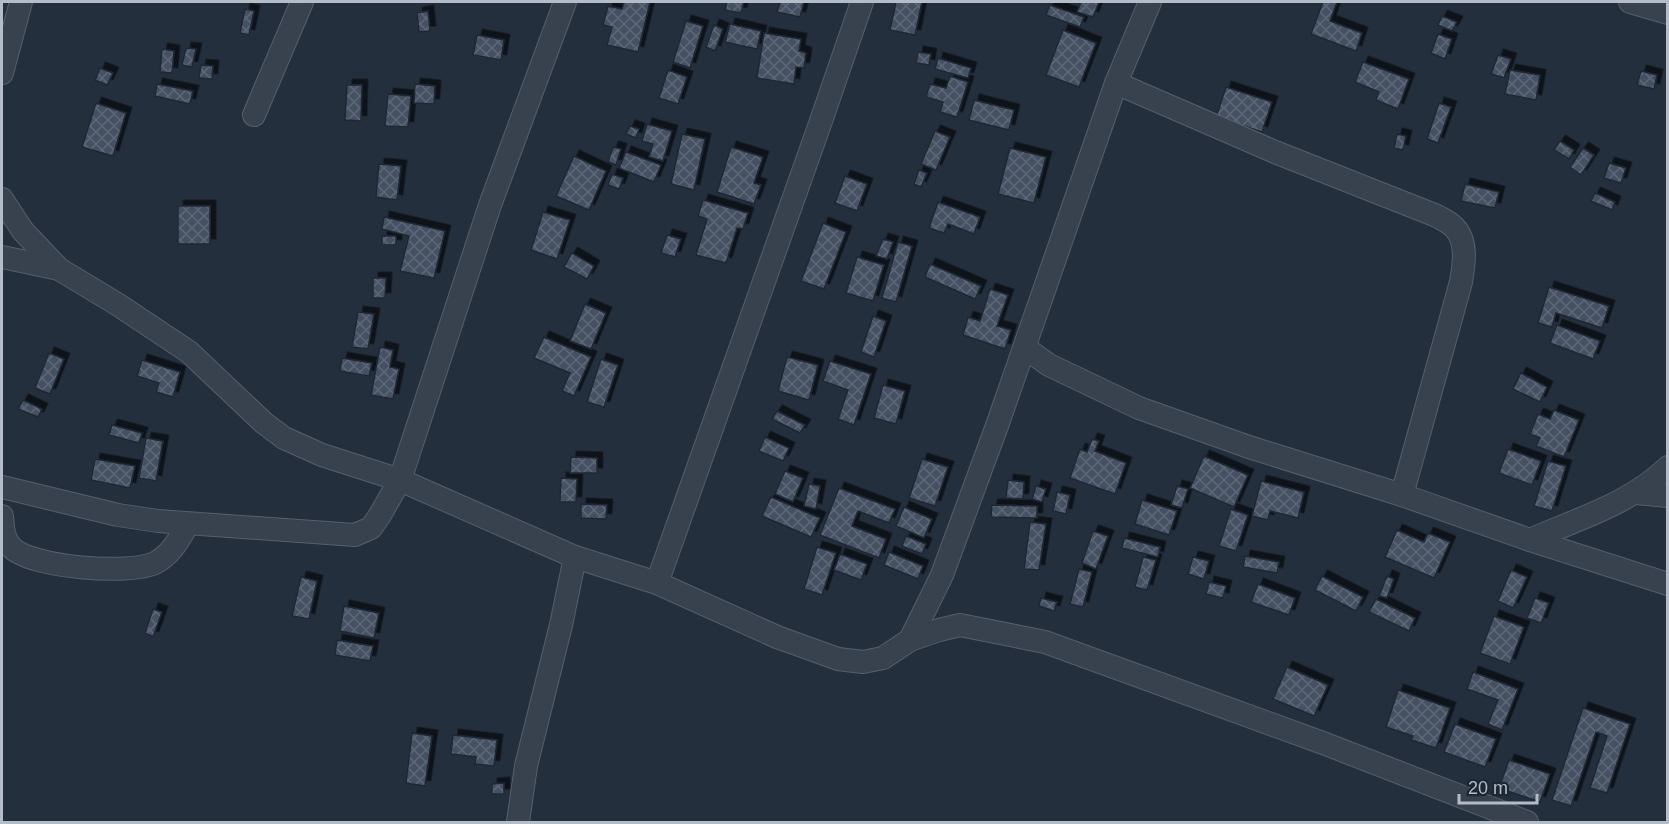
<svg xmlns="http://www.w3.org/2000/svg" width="1669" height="824" font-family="Arial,sans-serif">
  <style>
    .building { fill: url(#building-cross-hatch); stroke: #1f2835; stroke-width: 1.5; filter: url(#shadow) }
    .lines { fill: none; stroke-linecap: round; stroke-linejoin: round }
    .minor-casing { stroke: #565f6c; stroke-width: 24 }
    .minor { stroke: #38414e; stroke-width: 22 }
  </style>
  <defs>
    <pattern id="building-cross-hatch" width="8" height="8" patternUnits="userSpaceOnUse" patternTransform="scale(1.5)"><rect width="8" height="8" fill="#455162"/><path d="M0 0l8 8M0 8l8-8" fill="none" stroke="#5d6877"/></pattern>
    <filter id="shadow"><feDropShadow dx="5.5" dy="-5.5" stdDeviation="0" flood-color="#0009"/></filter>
  </defs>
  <rect width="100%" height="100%" fill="#242f3e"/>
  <!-- building -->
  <g class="building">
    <polygon points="624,2 650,2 638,52 607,45 612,27 603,25 608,6 622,9"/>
    <polygon points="727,2 744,2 741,13 725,10"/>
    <polygon points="780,2 804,2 800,17 777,12"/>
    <polygon points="896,2 922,2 915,35 890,30"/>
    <polygon points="1081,2 1099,2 1093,17 1077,12"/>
    <polygon points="1323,2 1337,2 1330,21 1362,33 1356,51 1311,34"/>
    <polygon points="1050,5 1084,17 1080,27 1046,15"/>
    <polygon points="245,9 254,11 249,35 240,33"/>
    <polygon points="428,11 430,31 419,32 417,13"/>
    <polygon points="1442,16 1457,22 1452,31 1438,25"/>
    <polygon points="686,21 703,26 690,68 673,62"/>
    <polygon points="730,24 761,31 757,49 725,42"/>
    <polygon points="714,25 723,29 715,51 706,47"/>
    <polygon points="1063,30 1096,43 1079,87 1046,75"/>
    <polygon points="764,33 801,39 799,51 806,53 804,68 796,67 794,84 757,78"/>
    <polygon points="1438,34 1452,39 1445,59 1431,53"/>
    <polygon points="477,35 504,40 501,60 473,55"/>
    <polygon points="186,48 196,49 192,67 182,65"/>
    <polygon points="162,49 174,51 172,73 160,72"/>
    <polygon points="918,52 931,54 929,65 916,63"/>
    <polygon points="1498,55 1511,59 1504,78 1491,74"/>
    <polygon points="938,58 971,68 968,78 935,69"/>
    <polygon points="1363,62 1409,79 1398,109 1376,100 1379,92 1355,82"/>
    <polygon points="201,65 213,66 212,79 199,78"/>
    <polygon points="100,68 113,73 107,85 95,80"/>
    <polygon points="668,70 687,77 678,104 659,98"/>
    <polygon points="1510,70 1540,75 1536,100 1505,94"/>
    <polygon points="1641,71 1657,75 1654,89 1637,85"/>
    <polygon points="950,76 968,82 957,117 940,112 943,102 926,97 930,84 946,88"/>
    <polygon points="157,84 193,91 190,104 155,96"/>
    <polygon points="415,84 435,86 434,104 414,103"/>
    <polygon points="347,85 362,85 361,121 345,120"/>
    <polygon points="1226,87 1272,102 1262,132 1216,117"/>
    <polygon points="388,94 411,96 408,127 385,126"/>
    <polygon points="974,100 1014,110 1009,130 969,120"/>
    <polygon points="96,103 126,113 113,156 82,147"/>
    <polygon points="1439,103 1451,107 1438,143 1427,139"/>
    <polygon points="647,124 672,131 663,161 649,157 653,144 642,141"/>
    <polygon points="630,126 639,129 636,138 626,134"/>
    <polygon points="935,131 950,137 936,170 921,164"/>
    <polygon points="682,134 705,139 694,190 671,184"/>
    <polygon points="1397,134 1406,136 1403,150 1394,148"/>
    <polygon points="1560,141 1574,150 1569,159 1554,150"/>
    <polygon points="613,147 621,149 616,165 608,162"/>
    <polygon points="731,147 763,157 754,183 761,185 754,204 717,192"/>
    <polygon points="1010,148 1046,157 1034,203 998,194"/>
    <polygon points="1583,148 1594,155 1581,175 1570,167"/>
    <polygon points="626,152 661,165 654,182 619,168"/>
    <polygon points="574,156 606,171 589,210 556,196"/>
    <polygon points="1609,163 1626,168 1621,183 1604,178"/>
    <polygon points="379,164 401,166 397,200 376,197"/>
    <polygon points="919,170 927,173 921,187 914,184"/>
    <polygon points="612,174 623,178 619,189 608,185"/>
    <polygon points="845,176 867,184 857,211 835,203"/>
    <polygon points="1465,184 1499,192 1495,208 1461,201"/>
    <polygon points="1595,193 1615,202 1612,210 1591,201"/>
    <polygon points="703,200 748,213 743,229 737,228 726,263 696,255 707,219 698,216"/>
    <polygon points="938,202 980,217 974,234 948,224 944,233 929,228"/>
    <rect x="178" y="206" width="32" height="38"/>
    <polygon points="543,212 570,220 557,259 531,250"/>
    <polygon points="384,217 445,231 434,278 400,271 409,236 382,229"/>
    <polygon points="823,223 846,232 824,289 801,281"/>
    <polygon points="667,235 681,239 675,257 661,253"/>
    <rect x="382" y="236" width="14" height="9"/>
    <polygon points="883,239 893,242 887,259 876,256"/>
    <polygon points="898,242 912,246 896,302 882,298"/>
    <polygon points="572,253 594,266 587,279 564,267"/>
    <polygon points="857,257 884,265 873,301 846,293"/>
    <polygon points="930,264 981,286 975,299 925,277"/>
    <polygon points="373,278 386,278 385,298 373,298"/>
    <polygon points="1549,287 1609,306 1602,328 1556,313 1552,327 1538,323"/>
    <polygon points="990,289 1008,295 997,326 1011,330 1005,349 963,335 968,317 980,321"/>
    <polygon points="585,304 606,313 591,349 570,341"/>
    <polygon points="358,312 374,314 368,349 352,347"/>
    <polygon points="873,316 886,321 874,357 861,352"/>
    <polygon points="1557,325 1600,341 1593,359 1550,343"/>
    <polygon points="544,337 591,357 574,396 562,391 570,373 534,358"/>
    <polygon points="380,347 393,350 390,367 399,369 393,399 371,395"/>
    <polygon points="49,353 64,359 50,394 35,388"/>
    <polygon points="787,357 818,365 809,400 778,391"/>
    <polygon points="342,358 372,363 369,376 340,371"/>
    <polygon points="601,359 618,365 604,407 587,402"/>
    <polygon points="142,360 180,372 173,397 156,392 159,383 137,376"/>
    <polygon points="830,361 871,374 854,425 838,419 848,390 823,381"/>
    <polygon points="1521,373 1547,387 1540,402 1513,389"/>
    <polygon points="883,385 905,391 896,424 874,418"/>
    <polygon points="23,400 42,409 38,417 18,409"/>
    <polygon points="1554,410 1579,420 1564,457 1536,446 1540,438 1530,434 1538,414 1550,419"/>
    <polygon points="777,411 805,425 800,433 772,419"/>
    <polygon points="112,425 142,433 139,443 109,435"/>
    <polygon points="765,437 789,448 783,461 759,451"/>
    <polygon points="146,438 163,441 156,481 139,478"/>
    <polygon points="1092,439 1099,441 1095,451 1126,463 1115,494 1070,478 1080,449 1087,452"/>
    <polygon points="1508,449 1541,461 1532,485 1499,473"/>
    <polygon points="1204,456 1248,475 1234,507 1190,488"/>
    <polygon points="571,457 597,458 597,473 570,473"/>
    <polygon points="95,459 135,466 130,488 91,480"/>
    <polygon points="922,459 948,467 935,506 909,498"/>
    <polygon points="1548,461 1566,466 1552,511 1534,506"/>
    <polygon points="785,471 803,478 793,502 775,494"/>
    <polygon points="561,478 577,479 576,502 560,502"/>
    <polygon points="1008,480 1024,482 1023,499 1006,498"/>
    <polygon points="1261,481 1304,492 1298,518 1270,511 1268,520 1252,516"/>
    <polygon points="809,484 820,486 816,509 804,506"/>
    <polygon points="1036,486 1046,489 1042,502 1032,499"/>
    <polygon points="1177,486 1188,489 1182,508 1171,505"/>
    <polygon points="839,488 895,509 889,523 858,511 852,526 886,539 879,558 820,535"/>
    <polygon points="1057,492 1070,495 1066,514 1053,511"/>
    <polygon points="771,497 820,518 811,537 762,516"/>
    <polygon points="1142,500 1177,511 1169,535 1135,524"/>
    <polygon points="581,504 607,505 606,519 581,518"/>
    <polygon points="992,505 1037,506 1037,518 991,517"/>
    <polygon points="904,507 932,519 924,538 896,526"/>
    <polygon points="1231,509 1248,515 1236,551 1219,546"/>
    <polygon points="1030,522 1046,524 1039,570 1024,569"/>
    <polygon points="1397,530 1424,542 1428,533 1450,542 1434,578 1385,557"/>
    <polygon points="1093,531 1108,536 1096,569 1082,563"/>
    <polygon points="906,536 926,544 922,554 902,546"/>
    <polygon points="1124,538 1160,547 1158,557 1122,548"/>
    <polygon points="817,547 836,553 822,595 804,589"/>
    <polygon points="889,552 923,566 918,579 884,565"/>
    <polygon points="840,554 867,564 861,580 834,570"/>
    <polygon points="1245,556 1279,562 1277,573 1243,567"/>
    <polygon points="1143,557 1156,560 1147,590 1135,587"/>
    <polygon points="1193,557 1209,561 1204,579 1188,574"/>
    <polygon points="1079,569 1092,572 1083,607 1070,604"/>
    <polygon points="1511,570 1527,577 1513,608 1498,601"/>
    <polygon points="1322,576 1363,597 1356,611 1315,590"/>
    <polygon points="1387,576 1394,579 1387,598 1379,596"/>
    <polygon points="301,577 317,581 309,619 292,616"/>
    <polygon points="1209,582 1226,586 1223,598 1206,594"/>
    <polygon points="1258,584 1295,598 1289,615 1251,602"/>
    <polygon points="1041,598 1057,602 1054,611 1039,606"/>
    <polygon points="1535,598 1549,603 1541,623 1527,618"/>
    <polygon points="1376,599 1415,618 1409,631 1369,612"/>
    <polygon points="344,606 379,613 374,638 340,631"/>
    <polygon points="153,609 162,612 153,637 145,633"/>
    <polygon points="1494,616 1524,627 1510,664 1480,653"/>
    <polygon points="337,640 373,646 370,661 335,655"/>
    <polygon points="1287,667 1328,685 1314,716 1273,699"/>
    <polygon points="1473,672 1518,689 1502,730 1488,724 1498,700 1467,689"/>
    <polygon points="1398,690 1450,708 1436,748 1411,740 1413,736 1386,727"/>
    <polygon points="1583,708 1630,724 1607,793 1590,788 1607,736 1596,732 1571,806 1552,800"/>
    <polygon points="1455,724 1496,739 1485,767 1444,752"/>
    <polygon points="412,733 432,736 425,786 406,783"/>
    <polygon points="453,735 497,740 494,766 475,764 476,757 451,754"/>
    <polygon points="1509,760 1550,774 1540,802 1499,788"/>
    <polygon points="504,783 504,794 492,794 492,784"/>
  </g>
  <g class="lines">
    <defs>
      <g id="minor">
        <polyline points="1630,2 1668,13"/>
        <polyline points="2,73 21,2"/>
        <path d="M1116,83L1275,152L1437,216C1442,219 1449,222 1454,227C1468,241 1464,264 1461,282L1402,495"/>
        <polyline points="254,115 302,2"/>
        <polyline points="2,199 23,231 59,269 117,304 189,352 264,423 284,438 322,455 400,480 575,557 657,583 777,637 838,659 863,662 883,658 910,640 939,630 960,625 1045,642 1323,743 1527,822"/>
        <polyline points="2,257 59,269"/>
        <polyline points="1025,348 1049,365 1139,408 1249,447 1402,495 1530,540 1668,584"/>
        <polyline points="2,487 118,515 158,521 355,535 371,528 380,515 400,480 490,205 565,2"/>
        <polyline points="1636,493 1668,496"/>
        <path d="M2,516C3,527 3,538 11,547C31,568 130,575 155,563C172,554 179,539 188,524"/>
        <path d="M1530,540C1577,519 1630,504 1668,467"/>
        <polyline points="657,583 821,121 862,2"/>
        <polyline points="910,640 942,575 998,423 1116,83 1150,2"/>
        <polyline points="518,822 526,766 561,625 575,557"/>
      </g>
    </defs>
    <!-- minor casing -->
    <use href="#minor" class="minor-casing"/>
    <!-- minor -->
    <use href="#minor" class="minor"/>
  </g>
  <!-- border -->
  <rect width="1669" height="824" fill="none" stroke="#b4bcc9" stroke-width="6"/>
  <!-- scale -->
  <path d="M1459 794v9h78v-9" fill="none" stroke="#b4bcc9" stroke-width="3"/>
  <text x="1468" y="794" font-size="18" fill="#b4bcc9" stroke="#1d2633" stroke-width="4.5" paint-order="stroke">20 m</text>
</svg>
